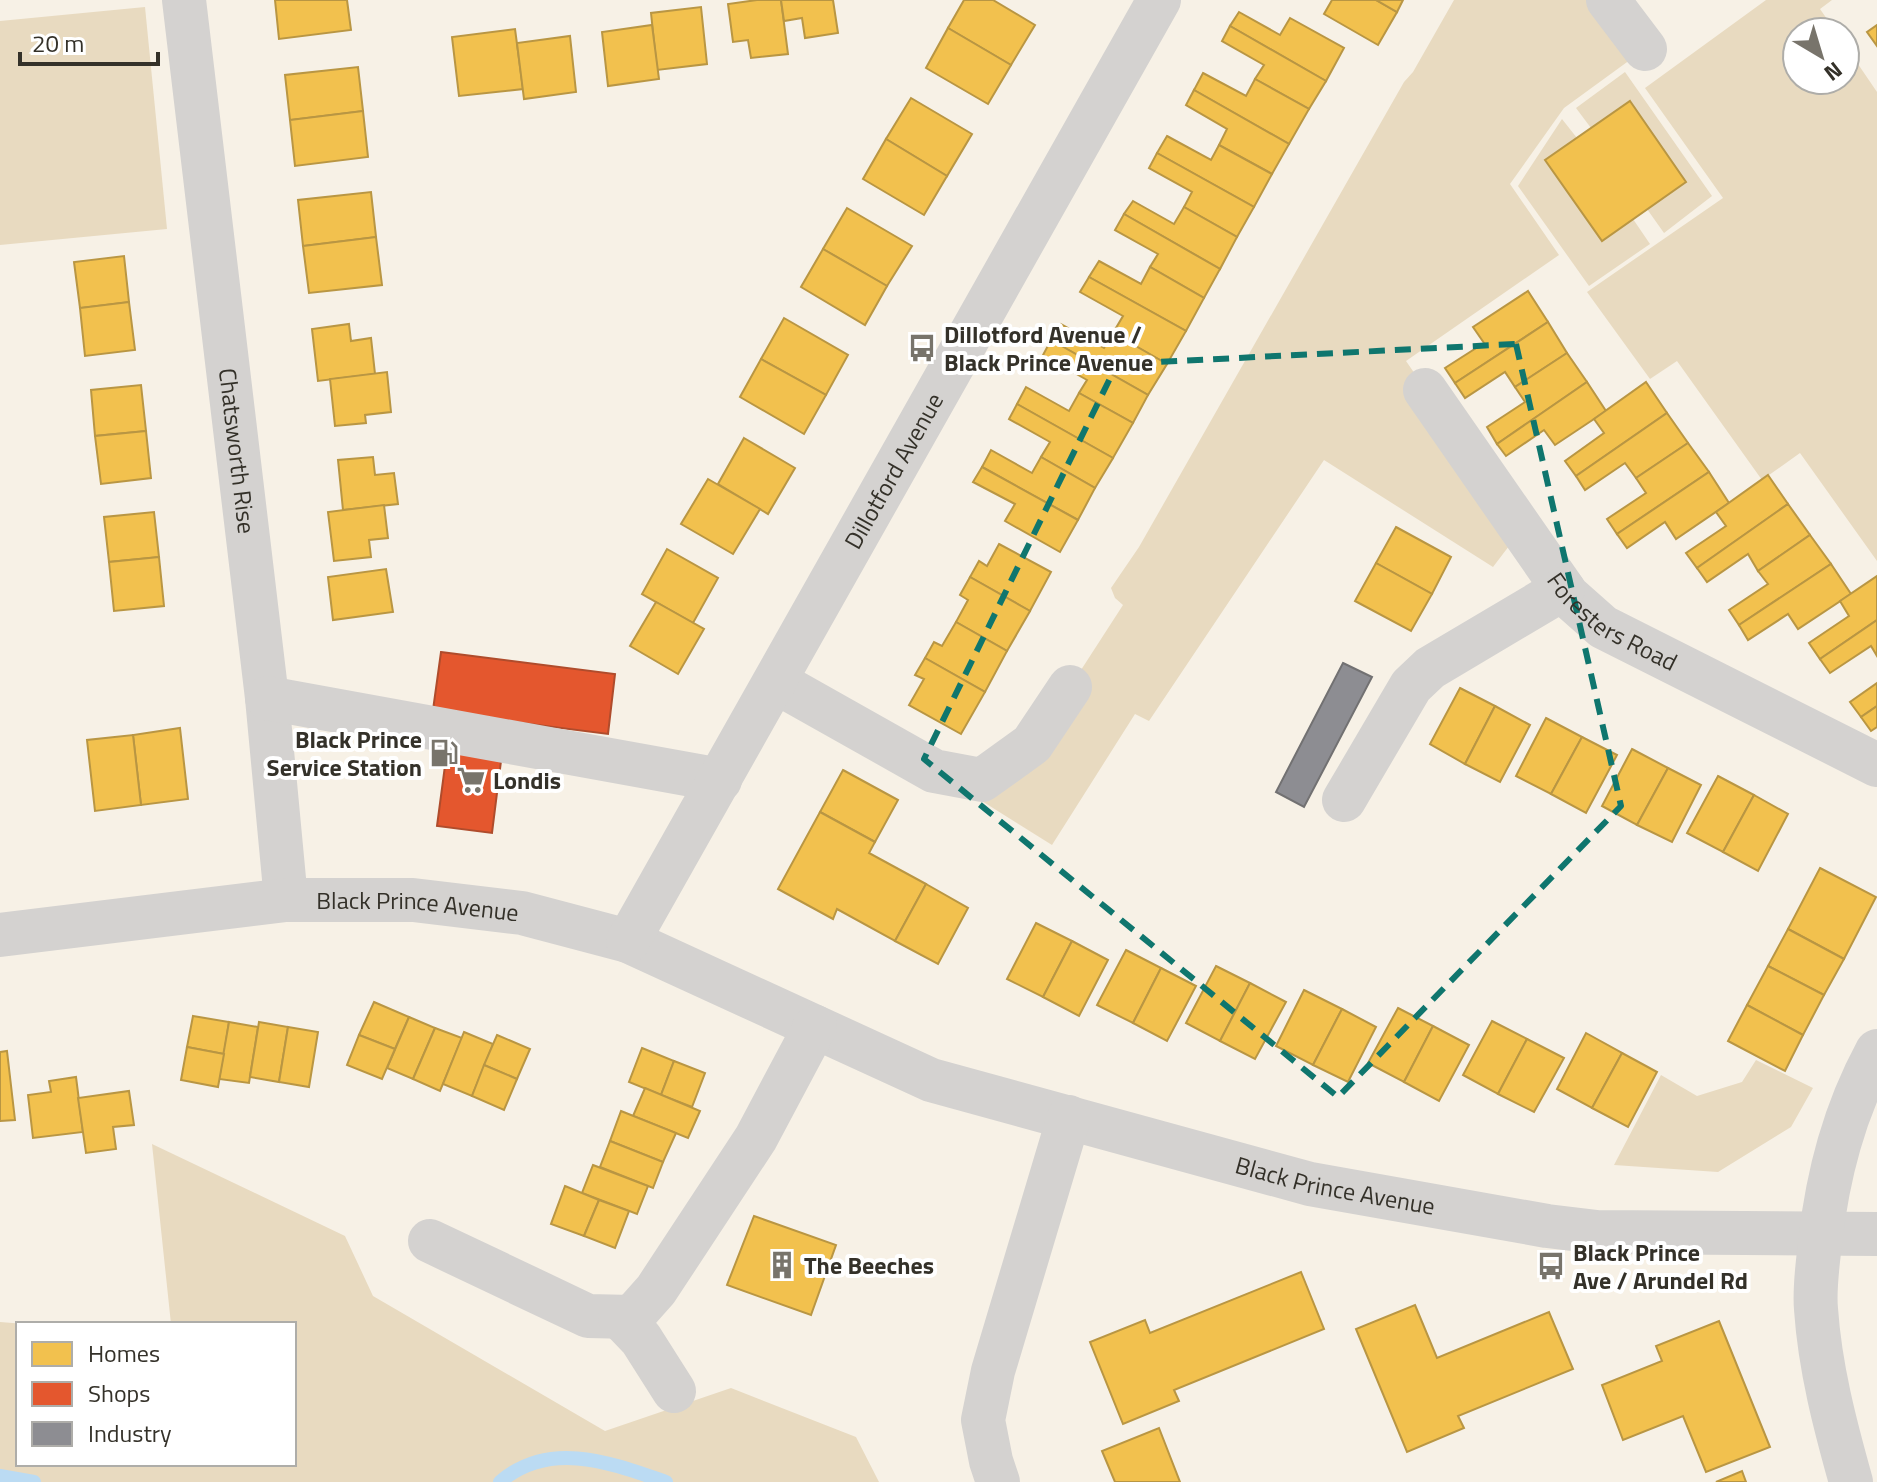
<svg xmlns="http://www.w3.org/2000/svg" width="1877" height="1482" font-family="'Titillium Web',sans-serif">
  <style>
    .green { fill: #e8dac0 }
    .homes { fill: #f2c14e; stroke: #b99643; stroke-width: 2 }
    .shops { fill: #e4572e; stroke: #af4c2c; stroke-width: 2 }
    .industry { fill: #8d8d92; stroke: #727172; stroke-width: 2 }
    .lines { fill: none; stroke-linecap: round; stroke-linejoin: round }
    .stream { stroke: #bbdbf3; stroke-width: 14 }
    .minor { stroke: #d4d2d0; stroke-width: 44 }
    .marked { fill: none; stroke: #0f766e; stroke-width: 6; stroke-dasharray: 16 10; stroke-linejoin: round }
    .labels { text-anchor: middle; dominant-baseline: central; stroke-width: 8; stroke-linejoin: round; paint-order: stroke }
    .poi-label { font-size: 24px; font-weight: bold; fill: #343129; stroke: #fff; text-anchor: start }
    .street-label { font-size: 24px; fill: #343129; stroke: #fff }
  </style>
  <rect width="100%" height="100%" fill="#f7f1e6"/>
  <!-- green -->
  <g class="green">
    <polygon points="1454,0 1608,0 1645,49 1564,108 1510,184 1559,255 1406,361 1522,529 1493,567 1324,460 1149,721 1135,714 1052,845 934,771 982,780 1070,687 1123,605 1115,598 1111,588 1139,547 1404,82 1413,72"/>
    <polygon points="1766,0 1832,0 1820,9 1836,32 1797,32 1797,80 1845,80 1845,45 1877,92 1877,561 1800,453 1762,480 1677,361 1650,379 1587,292 1723,198 1645,88"/>
    <polygon points="145,7 167,229 0,245 0,21"/>
    <polygon points="1625,72 1712,196 1664,233 1647,209 1686,182 1630,102 1591,128 1576,108"/>
    <polygon points="1562,119 1577,138 1545,161 1602,241 1633,219 1650,244 1589,286 1518,186"/>
    <polygon points="1756,1060 1813,1088 1791,1127 1718,1172 1614,1165 1661,1075 1697,1096 1742,1082"/>
    <polygon points="152,1144 345,1236 373,1296 605,1431 731,1388 856,1437 879,1482 0,1482 0,1322 25,1324 18,1324 18,1464 294,1464 294,1324 171,1324"/>
  </g>
  <!-- homes -->
  <g class="homes">
    <polygon points="275,0 347,0 351,30 279,39"/>
    <polygon points="757,0 781,0 788,54 751,58 748,40 733,42 728,4"/>
    <polygon points="781,0 833,0 838,33 805,38 802,18 784,21"/>
    <polygon points="964,0 993,0 1035,25 1011,65 948,28"/>
    <polygon points="1332,0 1376,0 1397,12 1378,45 1324,14"/>
    <polygon points="1376,0 1403,0 1397,12"/>
    <polygon points="701,7 707,64 657,70 651,13"/>
    <polygon points="1239,12 1280,35 1290,18 1344,48 1326,81 1230,26"/>
    <polygon points="652,25 659,79 608,86 602,32"/>
    <polygon points="1877,25 1877,46 1867,32"/>
    <polygon points="1230,26 1326,81 1309,109 1255,79 1264,65 1222,41"/>
    <polygon points="948,28 1011,65 988,104 926,68"/>
    <polygon points="515,29 523,89 459,96 452,37"/>
    <polygon points="570,36 576,92 524,99 517,43"/>
    <polygon points="358,67 363,111 290,120 285,75"/>
    <polygon points="1203,73 1246,96 1255,79 1309,109 1289,144 1194,90"/>
    <polygon points="1194,90 1289,144 1272,174 1219,145 1227,129 1186,105"/>
    <polygon points="911,98 972,134 947,176 886,139"/>
    <polygon points="1630,101 1686,182 1602,241 1545,160"/>
    <polygon points="363,111 368,157 295,166 290,120"/>
    <polygon points="1167,136 1211,160 1219,145 1272,174 1254,207 1157,153"/>
    <polygon points="886,139 947,176 924,215 863,179"/>
    <polygon points="1157,153 1254,207 1237,237 1184,207 1192,192 1149,168"/>
    <polygon points="371,192 376,237 303,246 298,200"/>
    <polygon points="1133,201 1174,224 1184,207 1237,237 1220,269 1124,214"/>
    <polygon points="847,208 912,246 887,286 823,249"/>
    <polygon points="1124,214 1220,269 1204,298 1150,267 1158,254 1115,230"/>
    <polygon points="376,237 382,285 309,293 303,246"/>
    <polygon points="823,249 887,286 865,325 801,287"/>
    <polygon points="124,256 129,302 80,308 74,262"/>
    <polygon points="1099,261 1141,284 1150,267 1204,298 1186,331 1089,277"/>
    <polygon points="1089,277 1186,331 1167,364 1113,333 1123,316 1080,292"/>
    <polygon points="1528,291 1548,322 1455,383 1445,368 1484,343 1473,327"/>
    <polygon points="129,302 135,350 85,356 80,308"/>
    <polygon points="784,318 848,355 826,395 761,359"/>
    <polygon points="1548,322 1567,353 1515,387 1505,372 1465,398 1455,383"/>
    <polygon points="349,324 351,341 371,338 375,374 318,381 312,329"/>
    <polygon points="1061,324 1104,348 1113,333 1167,364 1148,395 1051,340"/>
    <polygon points="1051,340 1148,395 1133,423 1079,393 1087,380 1043,355"/>
    <polygon points="1567,353 1587,382 1497,444 1487,427 1525,402 1515,387"/>
    <polygon points="761,359 826,395 804,434 740,397"/>
    <polygon points="387,372 391,412 365,415 366,423 335,426 330,379"/>
    <polygon points="1587,382 1606,411 1555,445 1544,430 1506,456 1497,444"/>
    <polygon points="1646,382 1667,413 1576,476 1565,461 1604,433 1594,419"/>
    <polygon points="141,385 146,431 95,436 91,390"/>
    <polygon points="1026,387 1069,411 1079,393 1133,423 1113,458 1017,404"/>
    <polygon points="1017,404 1113,458 1095,488 1041,457 1050,442 1009,419"/>
    <polygon points="1667,413 1688,443 1636,478 1625,463 1585,490 1576,476"/>
    <polygon points="146,431 151,478 101,484 95,436"/>
    <polygon points="744,438 795,468 768,514 718,484"/>
    <polygon points="1688,443 1709,472 1617,534 1607,519 1646,493 1636,478"/>
    <polygon points="991,450 1032,473 1041,457 1095,488 1078,520 982,467"/>
    <polygon points="373,457 375,475 394,473 398,504 343,510 338,460"/>
    <polygon points="982,467 1078,520 1060,552 1005,521 1015,504 973,482"/>
    <polygon points="1709,472 1729,503 1676,539 1665,522 1627,548 1617,534"/>
    <polygon points="1768,475 1788,504 1697,568 1686,553 1726,526 1716,512"/>
    <polygon points="708,479 760,509 733,554 681,524"/>
    <polygon points="1788,504 1810,535 1758,571 1748,554 1707,582 1697,568"/>
    <polygon points="384,505 388,538 369,540 371,557 334,561 328,512"/>
    <polygon points="154,512 159,557 109,562 104,517"/>
    <polygon points="1396,527 1451,557 1432,594 1376,563"/>
    <polygon points="1810,535 1831,564 1739,625 1729,610 1768,584 1758,571"/>
    <polygon points="999,544 1051,572 1030,611 970,577 979,561 987,566"/>
    <polygon points="667,549 718,578 693,623 642,594"/>
    <polygon points="159,557 164,606 114,611 109,562"/>
    <polygon points="1376,563 1432,594 1411,631 1355,601"/>
    <polygon points="1831,564 1851,594 1798,629 1788,614 1748,640 1739,625"/>
    <polygon points="386,569 393,612 333,620 328,577"/>
    <polygon points="1877,576 1877,620 1820,659 1809,643 1849,616 1840,601"/>
    <polygon points="970,577 1030,611 1007,651 956,622 968,600 960,595"/>
    <polygon points="656,602 704,629 678,674 630,646"/>
    <polygon points="1877,620 1877,656 1871,646 1830,673 1820,659"/>
    <polygon points="956,622 1007,651 985,692 925,658 934,642 942,646"/>
    <polygon points="925,658 985,692 961,734 909,705 924,679 915,675"/>
    <polygon points="1877,683 1877,706 1861,717 1850,702"/>
    <polygon points="1460,688 1495,706 1465,764 1430,744"/>
    <polygon points="1495,706 1530,725 1500,782 1465,764"/>
    <polygon points="1877,706 1877,727 1871,731 1861,717"/>
    <polygon points="1546,718 1582,737 1551,794 1516,776"/>
    <polygon points="180,728 188,799 141,805 133,735"/>
    <polygon points="133,735 141,805 95,811 87,740"/>
    <polygon points="1582,737 1617,755 1586,813 1551,794"/>
    <polygon points="1632,749 1668,768 1637,825 1602,806"/>
    <polygon points="1668,768 1701,785 1672,842 1637,825"/>
    <polygon points="843,770 898,800 875,842 820,812"/>
    <polygon points="1718,776 1754,795 1723,852 1687,833"/>
    <polygon points="1754,795 1788,814 1758,871 1723,852"/>
    <polygon points="820,812 875,842 869,853 926,884 895,941 837,909 833,919 778,889"/>
    <polygon points="1820,868 1876,897 1844,959 1788,929"/>
    <polygon points="926,884 968,908 938,964 895,941"/>
    <polygon points="1036,923 1072,941 1043,997 1007,979"/>
    <polygon points="1788,929 1844,959 1824,995 1768,966"/>
    <polygon points="1072,941 1108,960 1079,1016 1043,997"/>
    <polygon points="1126,950 1161,968 1133,1023 1097,1005"/>
    <polygon points="1216,966 1250,983 1220,1041 1186,1023"/>
    <polygon points="1768,966 1824,995 1803,1035 1747,1005"/>
    <polygon points="1161,968 1196,986 1167,1041 1133,1023"/>
    <polygon points="1250,983 1286,1002 1255,1059 1220,1041"/>
    <polygon points="1304,990 1342,1009 1313,1065 1276,1046"/>
    <polygon points="374,1002 409,1017 395,1049 359,1035"/>
    <polygon points="1747,1005 1803,1035 1785,1071 1728,1041"/>
    <polygon points="1398,1008 1433,1026 1404,1082 1368,1063"/>
    <polygon points="1342,1009 1376,1027 1348,1082 1313,1065"/>
    <polygon points="193,1016 229,1022 224,1054 187,1047"/>
    <polygon points="409,1017 435,1028 413,1079 387,1068"/>
    <polygon points="1492,1021 1527,1039 1498,1094 1463,1075"/>
    <polygon points="229,1022 258,1027 249,1083 219,1079"/>
    <polygon points="259,1022 288,1027 279,1082 250,1077"/>
    <polygon points="1433,1026 1469,1045 1439,1101 1404,1082"/>
    <polygon points="288,1027 318,1032 309,1087 279,1082"/>
    <polygon points="435,1028 462,1038 440,1091 413,1079"/>
    <polygon points="464,1032 493,1044 472,1096 443,1084"/>
    <polygon points="1586,1033 1622,1053 1592,1108 1557,1089"/>
    <polygon points="359,1035 395,1049 382,1079 347,1065"/>
    <polygon points="497,1035 530,1049 517,1079 484,1065"/>
    <polygon points="1527,1039 1564,1058 1534,1112 1498,1094"/>
    <polygon points="187,1047 224,1054 218,1087 181,1080"/>
    <polygon points="642,1048 674,1061 661,1095 629,1082"/>
    <polygon points="7,1051 15,1120 0,1121 0,1052"/>
    <polygon points="1622,1053 1657,1072 1628,1127 1592,1108"/>
    <polygon points="674,1061 705,1073 692,1107 661,1095"/>
    <polygon points="484,1065 517,1079 504,1110 472,1096"/>
    <polygon points="76,1077 83,1132 33,1138 28,1095 51,1092 49,1081"/>
    <polygon points="645,1088 700,1111 688,1138 633,1116"/>
    <polygon points="129,1091 134,1125 113,1127 116,1149 86,1153 78,1098"/>
    <polygon points="621,1111 676,1133 663,1162 610,1141"/>
    <polygon points="610,1141 663,1162 653,1188 600,1167"/>
    <polygon points="593,1165 648,1186 637,1214 582,1193"/>
    <polygon points="565,1186 599,1200 584,1236 551,1224"/>
    <polygon points="599,1200 629,1211 615,1248 584,1236"/>
    <polygon points="754,1216 836,1245 811,1315 727,1285"/>
    <polygon points="1301,1272 1324,1329 1174,1390 1179,1401 1123,1424 1090,1342 1145,1320 1150,1333"/>
    <polygon points="1415,1305 1437,1358 1549,1312 1573,1369 1458,1416 1464,1428 1407,1452 1356,1329"/>
    <polygon points="1719,1321 1770,1447 1706,1472 1683,1416 1623,1440 1602,1385 1662,1361 1656,1346"/>
    <polygon points="1159,1428 1180,1482 1115,1482 1102,1451"/>
    <polygon points="1742,1471 1746,1482 1716,1482"/>
  </g>
  <!-- shops -->
  <polygon class="shops" points="441,652 615,674 608,734 506,721 492,833 437,826 452,713 433,710"/>
  <!-- industry -->
  <polygon class="industry" points="1343,663 1372,677 1304,807 1276,792"/>
  <g class="lines">
    <!-- stream -->
    <g class="stream">
      <polyline points="0,1476 34,1482"/>
      <path d="M500,1482C550,1439 611,1463 666,1482"/>
    </g>
    <!-- minor -->
    <g class="minor">
      <path id="s1" d="M184,0L267,698L286,900"/>
      <polyline points="1608,0 1645,49"/>
      <path id="s2" d="M1425,390L1568,596L1603,627L1877,765"/>
      <polyline points="776,682 934,771 982,780 1032,744 1070,687"/>
      <polyline points="267,698 720,780"/>
      <polyline points="1344,800 1411,686 1430,668 1563,589"/>
      <path id="s3" d="M0,935L286,900H413L522,913L628,941L931,1080L1310,1184L1547,1226L1597,1232L1877,1234"/>
      <path id="s4" d="M628,941L1159,0"/>
      <polyline points="430,1241 588,1316 632,1317 656,1290 756,1138 815,1027"/>
      <polyline points="620,1317 641,1339 674,1391"/>
      <polyline points="998,1482 991,1461 983,1420 993,1371 1069,1117"/>
      <path d="M1851,1482C1835,1425 1820,1368 1816,1309C1814,1287 1818,1264 1820,1242C1828,1174 1844,1112 1877,1051"/>
    </g>
  </g>
  <!-- marked area -->
  <path class="marked" d="M1516,344L1621,806L1338,1097L924,759L1117,364Z"/>
  <!-- icons -->
  <defs>
    <symbol id="bus-bare" viewBox="-9 -9 18 18"><path d="M-5-6H5V4H4V6H2V4H-2V6H-4V4H-5ZM-3.5-4V0h7V-4ZM-3.5 1.2v1.5H-2V1.2ZM2 1.2v1.5H3.5V1.2Z" fill="#78746b" stroke="#fff" stroke-width="2.5" paint-order="stroke"/></symbol>
    <symbol id="fuel-bare" viewBox="-9 -9 18 18"><path d="M-5.5-6h7V0h2V4h1.3V-2.5L3-4.5l.8-.8L6-3V5H2.5V1h-1V6h-7ZM-4.2-4.7v3.2H.2V-4.7Z" fill="#78746b" stroke="#fff" stroke-width="2.5" paint-order="stroke"/></symbol>
    <symbol id="supermarket-bare" viewBox="-9 -9 18 18"><path d="M-6-5.5h2.5l.6 2H6L4.5 2H-2.5L-4.4-4H-6ZM-1.5 3.2a1.3 1.3 0 1 0 .1 0ZM3 3.2a1.3 1.3 0 1 0 .1 0Z" fill="#78746b" stroke="#fff" stroke-width="2.5" paint-order="stroke"/></symbol>
    <symbol id="building-bare" viewBox="-9 -9 18 18"><path d="M-4-6H4V6H1V3H-1V6H-4ZM-2.5-4.3h1.7v1.8h-1.7ZM.8-4.3h1.7v1.8H.8ZM-2.5-1h1.7V.8h-1.7ZM.8-1h1.7V.8H.8Z" fill="#78746b" stroke="#fff" stroke-width="2.5" paint-order="stroke"/></symbol>
  </defs>
  <g fill-rule="evenodd">
    <use href="#bus-bare" x="902" y="328" width="40" height="40"/>
    <use href="#fuel-bare" x="424" y="733" width="40" height="40"/>
    <use href="#supermarket-bare" x="451" y="760" width="40" height="40"/>
    <use href="#building-bare" x="762" y="1245" width="40" height="40"/>
    <use href="#bus-bare" x="1531" y="1246" width="40" height="40"/>
  </g>
  <g class="labels">
    <!-- poi labels -->
    <g class="poi-label">
      <text x="944" y="334">Dillotford Avenue /<tspan x="944" dy="28">Black Prince Avenue</tspan></text>
      <text x="422" y="739" text-anchor="end">Black Prince<tspan x="422" dy="28">Service Station</tspan></text>
      <text x="493" y="780">Londis</text>
      <text x="1573" y="1252">Black Prince<tspan x="1573" dy="28">Ave / Arundel Rd</tspan></text>
      <text x="804" y="1265">The Beeches</text>
    </g>
    <!-- street labels -->
    <g class="street-label">
      <text stroke="none"><textPath href="#s1" startOffset="454">Chatsworth Rise</textPath></text>
      <text stroke="none"><textPath href="#s4" startOffset="540">Dillotford Avenue</textPath></text>
      <text stroke="none"><textPath href="#s2" startOffset="302">Foresters Road</textPath></text>
      <text stroke="none"><textPath href="#s3" startOffset="420">Black Prince Avenue</textPath></text>
      <text stroke="none"><textPath href="#s3" startOffset="1386">Black Prince Avenue</textPath></text>
    </g>
  </g>
  <!-- legend -->
  <rect x="16" y="1322" width="280" height="144" fill="#ffffff" stroke="#aeada9" stroke-width="2"/>
  <rect x="32" y="1342" width="40" height="24" fill="#f2c14e" stroke="#aeada9" stroke-width="2"/>
  <text x="88" y="1362" font-size="24" fill="#343129">Homes</text>
  <rect x="32" y="1382" width="40" height="24" fill="#e4572e" stroke="#aeada9" stroke-width="2"/>
  <text x="88" y="1402" font-size="24" fill="#343129">Shops</text>
  <rect x="32" y="1422" width="40" height="24" fill="#8d8d92" stroke="#aeada9" stroke-width="2"/>
  <text x="88" y="1442" font-size="24" fill="#343129">Industry</text>
  <!-- north arrow -->
  <g transform="translate(1821 56) rotate(142)"><circle r="38" fill="#ffffff" stroke="#aeada9" stroke-width="2"/>
  <path d="M0-6L14 30L0 20L-14 30Z" fill="#78746b"/>
  <text y="-12" font-size="22" font-weight="bold" text-anchor="middle" fill="#343129">N</text>
  </g>
  <!-- scale -->
  <path d="M20 52v12h138v-12" fill="none" stroke="#343129" stroke-width="4"/>
  <text x="32" y="52" font-size="24" fill="#343129" stroke="#ffffff" stroke-width="6" paint-order="stroke">20 m</text>
</svg>
